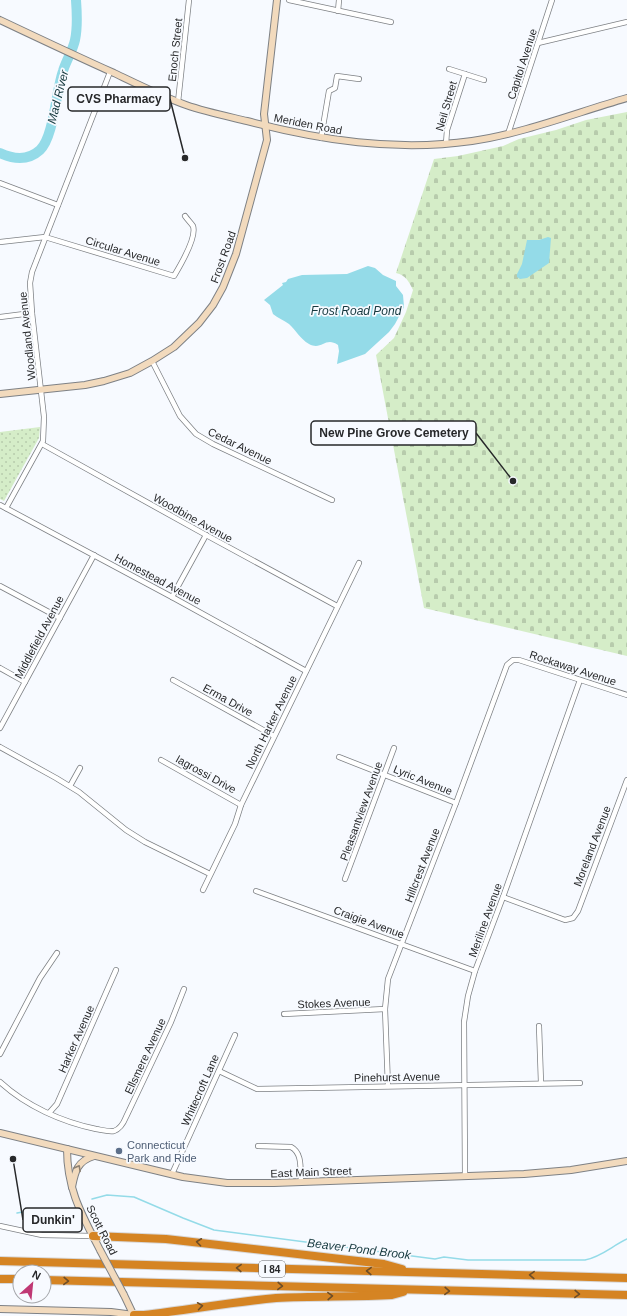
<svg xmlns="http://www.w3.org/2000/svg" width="627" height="1316" font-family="Arial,sans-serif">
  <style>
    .cemetery { fill: url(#cemetery-stones) }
    .park { fill: url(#park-dots) }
    .water { fill: #94dbe8 }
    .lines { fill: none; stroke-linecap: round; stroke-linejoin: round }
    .stream { stroke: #94dbe8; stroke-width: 1.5 }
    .river { stroke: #94dbe8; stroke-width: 10 }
    .minor-casing { stroke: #7e8185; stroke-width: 6 }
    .secondary-casing { stroke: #7e8185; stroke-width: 8 }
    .motorway-casing { stroke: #d8d8d9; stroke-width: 10 }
    .minor { stroke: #fff; stroke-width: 4.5 }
    .secondary { stroke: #f2dabd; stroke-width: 6 }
    .motorway { stroke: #d58423; stroke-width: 8 }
    .secondary-bridge-casing { stroke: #7e8185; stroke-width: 8; stroke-linecap: butt }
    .secondary-bridge { stroke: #f2dabd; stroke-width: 6 }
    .oneway { stroke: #8c8174 }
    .oneway2 { stroke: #6d4d27 }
    .service-dot { fill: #5c6f8a; stroke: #f7faff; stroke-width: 1.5 }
    .labels { text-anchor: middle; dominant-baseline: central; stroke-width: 3.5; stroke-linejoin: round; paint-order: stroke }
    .shield { fill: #f7faff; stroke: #65676a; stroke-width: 1 }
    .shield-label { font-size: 10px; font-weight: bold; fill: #27282a }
    .street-label { font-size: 11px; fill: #27282a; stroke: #f7faff }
    .service-label { font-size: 11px; fill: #4e5e75; stroke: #f7faff; text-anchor: start }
    .water-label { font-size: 12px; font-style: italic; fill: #16393f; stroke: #f7faff }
    .leader { fill: none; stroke: #27282a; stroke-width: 1.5 }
    .callout-dot { fill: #27282a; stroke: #f7faff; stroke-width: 1.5 }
    .callout { fill: #f7faff; stroke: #27282a; stroke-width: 1.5 }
    .callout-label { font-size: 12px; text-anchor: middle; font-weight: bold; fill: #27282a }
  </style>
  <defs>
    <pattern id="cemetery-stones" width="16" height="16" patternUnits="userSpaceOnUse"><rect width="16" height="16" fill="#d5edc8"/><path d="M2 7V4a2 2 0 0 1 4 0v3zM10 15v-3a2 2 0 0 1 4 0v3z" fill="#b7cbac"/></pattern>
    <pattern id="park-dots" width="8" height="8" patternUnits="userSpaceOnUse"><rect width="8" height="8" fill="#d5edc8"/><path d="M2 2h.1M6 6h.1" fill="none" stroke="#b7cbac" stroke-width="1.8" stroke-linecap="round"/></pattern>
  </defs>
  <rect width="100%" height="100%" fill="#f7faff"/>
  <!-- cemetery -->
  <path class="cemetery" d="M627,112V656L424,608L376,355L394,338L406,312L413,290C409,282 406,275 396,273L434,159L458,156L503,146L519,139L556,130L586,120Z"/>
  <!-- park -->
  <polygon class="park" points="40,427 39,438 4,501 0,499 0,432"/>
  <!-- water -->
  <g class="water">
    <polygon points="548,237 551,238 549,263 527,278 520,279 517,277 517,274 522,264 527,240 539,240"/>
    <path d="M368,266L375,268L383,275L396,281V286L403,295L404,307L395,324L389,332L365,354L337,364L339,351L338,345C325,336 322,351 309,344C300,339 296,330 289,324C283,320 278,318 273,314L270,305L264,300L283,285L282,283L286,282L288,279L302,275L347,274Z"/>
  </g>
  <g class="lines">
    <!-- stream -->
    <g class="stream">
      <path d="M92,1199L107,1195L134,1197L183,1218L214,1230L435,1259L444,1257L468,1260H585C601,1257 612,1246 627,1239"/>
      <path d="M17,1213C30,1209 43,1214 57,1210"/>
    </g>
    <!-- river -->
    <path class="river" d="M0,153C13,159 28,161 40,150C54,137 56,90 63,71C66,61 73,50 75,40C78,26 77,13 76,0"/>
    <defs>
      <g id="minor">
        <polyline points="289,0 391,22"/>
        <polyline points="338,11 339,0"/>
        <polyline points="538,43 627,22"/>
        <polyline points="449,69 484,80"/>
        <polyline points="178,102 189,0"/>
        <polyline points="508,134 552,0"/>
        <polyline points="321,138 329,91 335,88 337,76 359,79"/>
        <polyline points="446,144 447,130 465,74"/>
        <polyline points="0,183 58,205"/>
        <path d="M0,242L45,237L174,276C180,266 197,237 193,226C191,223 187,219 185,216"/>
        <polyline points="0,317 32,313"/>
        <polyline points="152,361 180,416 196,434 213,444 332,500"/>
        <polyline points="42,444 206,535 337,606"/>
        <polyline points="0,505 172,597 306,671"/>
        <polyline points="6,508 43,441 44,417 32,313 30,283 32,272 110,72"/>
        <polyline points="0,586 60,618"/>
        <polyline points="172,597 206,535"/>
        <polyline points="0,668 25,682"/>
        <polyline points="173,680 274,736"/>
        <polyline points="0,728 94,555"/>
        <polyline points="0,747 56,778 79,792 126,830 145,842 210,874"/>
        <polyline points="339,757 456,803"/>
        <polyline points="161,760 241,805"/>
        <polyline points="70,786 80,768"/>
        <polyline points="345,879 394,748"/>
        <polyline points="203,890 235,824 241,805 359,563"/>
        <polyline points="256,891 475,971"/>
        <polyline points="503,897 565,920 573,918 578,911 627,780"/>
        <polyline points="284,1014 385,1009"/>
        <polyline points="539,1026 541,1083"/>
        <polyline points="0,1054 40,978 57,953"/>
        <polyline points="219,1071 257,1089 580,1083"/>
        <path d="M0,1082C26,1106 62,1122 96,1129C102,1130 109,1132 114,1131C120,1129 124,1122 126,1117L171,1022L184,989"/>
        <polyline points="388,1086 385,1009 388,979 456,803 507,665 513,660 519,660 627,695"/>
        <polyline points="49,1113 57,1104 116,970"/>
        <path d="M258,1146L291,1147C303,1153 300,1170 301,1182"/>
        <polyline points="172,1174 235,1035"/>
        <polyline points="465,1176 464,1022 468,996 475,971 503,897 580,680"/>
        <polyline points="0,1226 42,1235 93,1236"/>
      </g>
      <g id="secondary">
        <path d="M0,20C38,38 76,56 114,73C137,84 161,96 186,105C206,112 226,116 247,121C320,140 395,152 472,141C525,133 575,113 627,98"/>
        <polyline points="0,394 85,385 104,381 130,373 152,361 174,347 199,323 213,305 223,287 236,254 267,140 264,114 277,0"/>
        <polyline points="0,1133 183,1177 227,1183 274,1183 524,1174 571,1170 627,1161"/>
        <path d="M67,1149C67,1190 82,1215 100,1250"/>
        <path d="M72,1187C75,1172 77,1161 94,1156"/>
        <polyline points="124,1295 134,1316"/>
        <polyline points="0,1309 111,1312 134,1315"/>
      </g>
      <g id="motorway">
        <polyline points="93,1236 166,1239 384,1264 402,1269"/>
        <polyline points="0,1261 627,1278"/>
        <polyline points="0,1279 20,1279"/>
        <polyline points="44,1280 627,1295"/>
        <path d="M134,1315H144C188,1310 232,1302 276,1298C315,1296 353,1297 392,1295L403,1292"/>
      </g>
    </defs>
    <!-- minor casing -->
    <use href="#minor" class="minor-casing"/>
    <!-- secondary casing -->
    <use href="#secondary" class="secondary-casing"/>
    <!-- motorway casing -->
    <use href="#motorway" class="motorway-casing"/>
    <!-- minor -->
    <use href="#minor" class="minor"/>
    <!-- secondary -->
    <use href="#secondary" class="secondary"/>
    <!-- motorway -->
    <use href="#motorway" class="motorway"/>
    <defs>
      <polyline id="secondary-bridge" points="100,1250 124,1295"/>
    </defs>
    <!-- secondary-bridge casing -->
    <use href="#secondary-bridge" class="secondary-bridge-casing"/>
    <!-- secondary-bridge -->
    <use href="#secondary-bridge" class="secondary-bridge"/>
  </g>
  <!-- one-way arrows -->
  <defs><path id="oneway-chevron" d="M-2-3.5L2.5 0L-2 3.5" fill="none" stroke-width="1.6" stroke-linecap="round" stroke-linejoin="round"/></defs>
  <use class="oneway" href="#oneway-chevron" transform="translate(78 1168) rotate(-61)"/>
  <g class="oneway2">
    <use href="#oneway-chevron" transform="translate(199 1242) rotate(-173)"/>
    <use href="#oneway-chevron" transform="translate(239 1268) rotate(-178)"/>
    <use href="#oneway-chevron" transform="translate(369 1271) rotate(-178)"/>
    <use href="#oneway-chevron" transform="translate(532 1275) rotate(-178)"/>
    <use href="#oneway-chevron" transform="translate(66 1281) rotate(2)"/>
    <use href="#oneway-chevron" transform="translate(280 1286) rotate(2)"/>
    <use href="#oneway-chevron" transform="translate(447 1291) rotate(2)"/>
    <use href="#oneway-chevron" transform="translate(577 1294) rotate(2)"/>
    <use href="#oneway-chevron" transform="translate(330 1296) rotate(-2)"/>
    <use href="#oneway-chevron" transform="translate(200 1306) rotate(-8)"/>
  </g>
  <!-- markers -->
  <circle class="service-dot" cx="119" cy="1151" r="4"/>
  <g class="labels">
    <!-- shield labels -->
    <rect class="shield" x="259" y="1261" width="26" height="16" rx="3"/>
    <g class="shield-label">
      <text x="272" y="1269">I 84</text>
    </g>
    <!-- street labels -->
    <g class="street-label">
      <text transform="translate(175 50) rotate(-84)">Enoch Street</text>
      <text transform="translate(522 64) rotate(-72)">Capitol Avenue</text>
      <text transform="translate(446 106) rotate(-74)">Neil Street</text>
      <text transform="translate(308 124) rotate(11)">Meriden Road</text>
      <text transform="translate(123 251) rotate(17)">Circular Avenue</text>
      <text transform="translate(223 257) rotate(-70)">Frost Road</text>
      <text transform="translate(27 336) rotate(-96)">Woodland Avenue</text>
      <text transform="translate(240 446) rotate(26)">Cedar Avenue</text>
      <text transform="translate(193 518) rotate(29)">Woodbine Avenue</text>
      <text transform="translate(158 579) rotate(28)">Homestead Avenue</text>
      <text transform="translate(39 637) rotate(-62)">Middlefield Avenue</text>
      <text transform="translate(573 668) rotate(18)">Rockaway Avenue</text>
      <text transform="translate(228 700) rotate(29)">Erma Drive</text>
      <text transform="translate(271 722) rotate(-64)">North Harker Avenue</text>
      <text transform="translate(206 774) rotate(29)">Iagrossi Drive</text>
      <text transform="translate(423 780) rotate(22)">Lyric Avenue</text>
      <text transform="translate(361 811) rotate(-70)">Pleasantview Avenue</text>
      <text transform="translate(592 846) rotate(-69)">Moreland Avenue</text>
      <text transform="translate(422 865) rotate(-69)">Hillcrest Avenue</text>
      <text transform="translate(485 920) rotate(-70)">Meriline Avenue</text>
      <text transform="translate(369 922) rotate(20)">Craigie Avenue</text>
      <text transform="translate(334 1003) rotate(-2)">Stokes Avenue</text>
      <text transform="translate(76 1039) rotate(-66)">Harker Avenue</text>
      <text transform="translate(145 1056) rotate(-65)">Ellsmere Avenue</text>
      <text transform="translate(397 1077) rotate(-1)">Pinehurst Avenue</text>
      <text transform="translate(200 1090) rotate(-66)">Whitecroft Lane</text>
      <text transform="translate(311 1172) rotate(-2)">East Main Street</text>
      <text transform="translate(102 1230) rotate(63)">Scott Road</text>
    </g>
    <!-- service labels -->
    <g class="service-label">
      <text x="127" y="1145">Connecticut<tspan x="127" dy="13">Park and Ride</tspan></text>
    </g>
    <!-- water labels -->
    <g class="water-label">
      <text transform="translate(58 97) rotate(-76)">Mad River</text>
      <text x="356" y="311">Frost Road Pond</text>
      <text transform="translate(359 1249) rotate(7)">Beaver Pond Brook</text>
    </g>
  </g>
  <!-- callouts -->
  <path class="leader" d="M185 158L170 99M513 481L476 433M13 1159L23 1220"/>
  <g class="callout-dot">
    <circle cx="185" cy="158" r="4"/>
    <circle cx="513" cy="481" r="4"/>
    <circle cx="13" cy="1159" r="4"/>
  </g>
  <g class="callout">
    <rect x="68" y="87" width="102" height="24" rx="4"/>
    <rect x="311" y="421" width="165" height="24" rx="4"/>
    <rect x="23" y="1208" width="59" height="24" rx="4"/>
  </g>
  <g class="callout-label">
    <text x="119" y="103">CVS Pharmacy</text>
    <text x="394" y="437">New Pine Grove Cemetery</text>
    <text x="53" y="1224">Dunkin'</text>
  </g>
  <!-- north arrow -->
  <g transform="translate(32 1284) rotate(27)"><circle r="19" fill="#f7faff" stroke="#a4a6aa"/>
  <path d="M0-3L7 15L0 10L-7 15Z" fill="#c03874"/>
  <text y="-6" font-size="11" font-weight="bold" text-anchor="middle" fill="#27282a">N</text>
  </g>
</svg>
